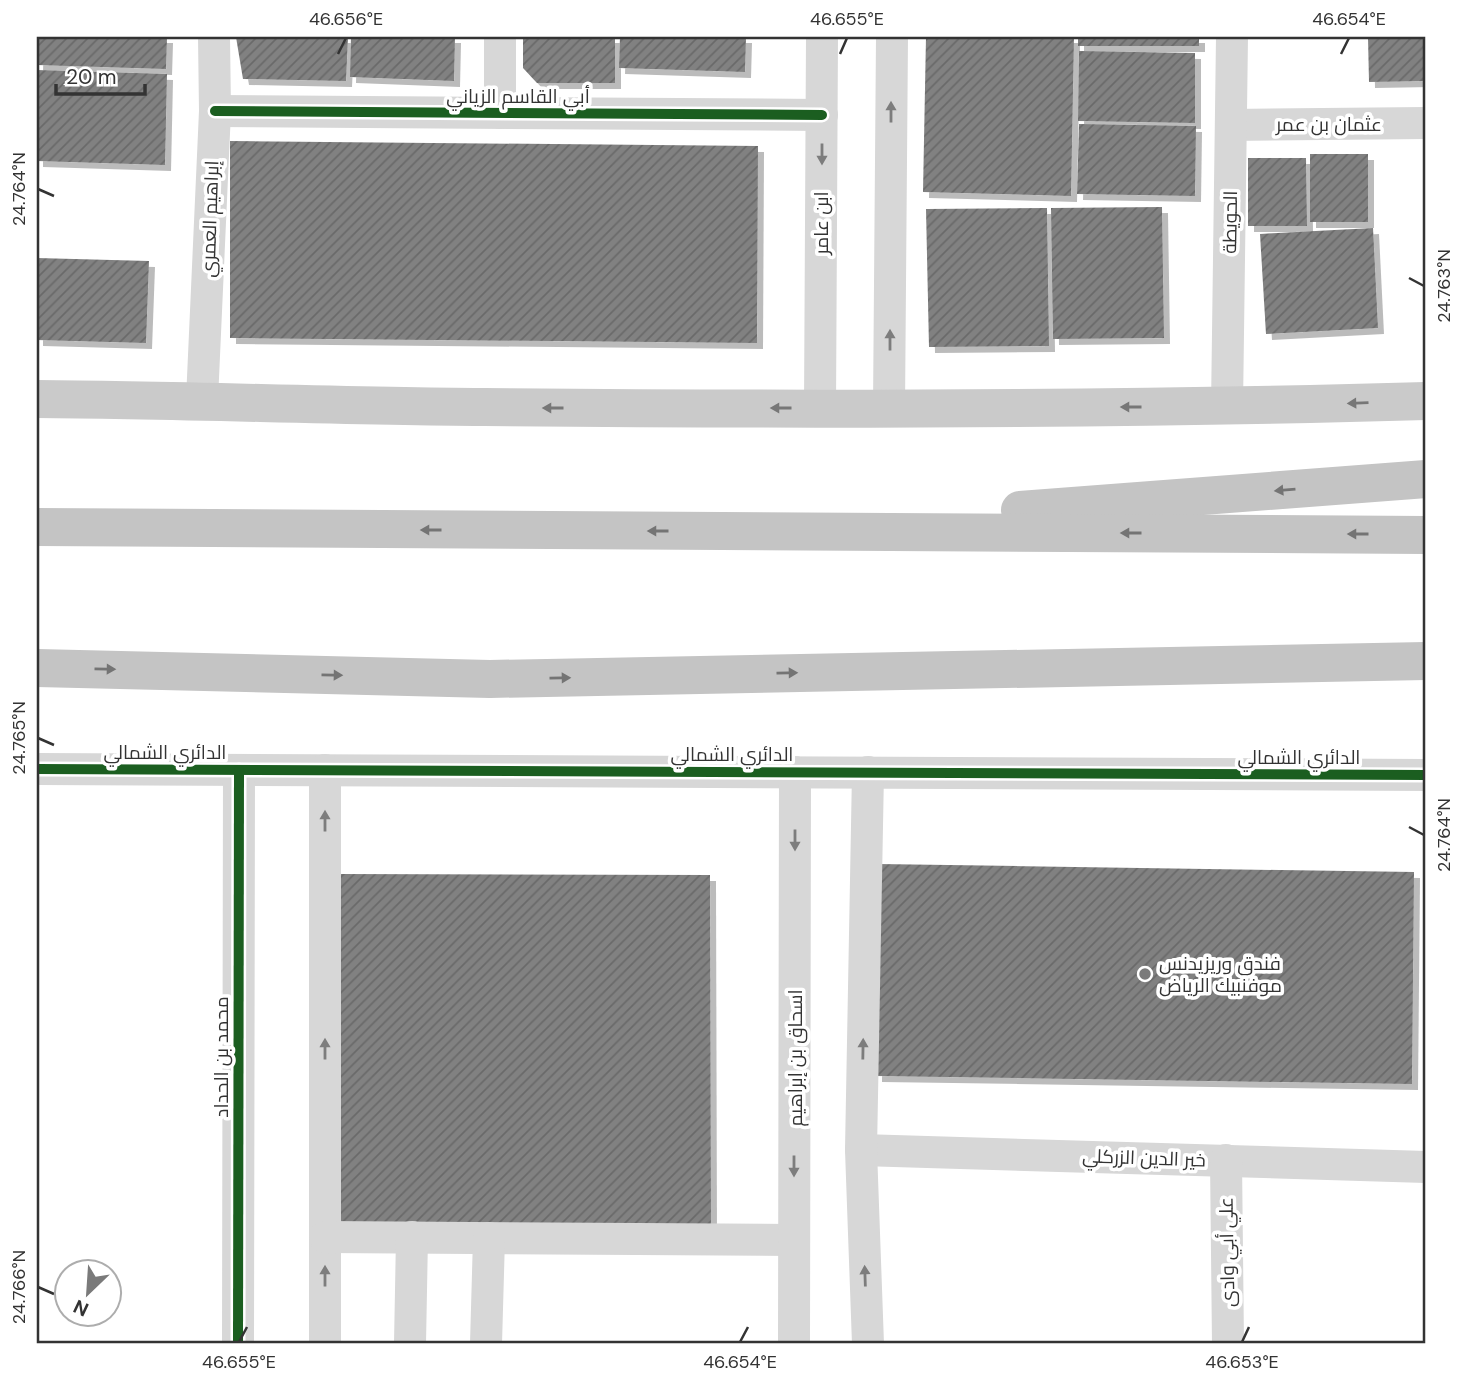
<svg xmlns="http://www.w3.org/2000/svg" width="1463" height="1381" font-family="'DM Sans',Cairo,sans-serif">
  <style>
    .building { fill: url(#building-hatch); filter: url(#shadow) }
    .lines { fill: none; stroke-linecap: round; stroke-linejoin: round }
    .minor { stroke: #d7d7d7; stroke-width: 32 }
    .major { stroke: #cacaca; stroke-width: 38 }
    .highway { stroke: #c4c4c4; stroke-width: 38 }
    .cycleway-casing { stroke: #fff; stroke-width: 15 }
    .cycleway { stroke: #1b5e20; stroke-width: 10 }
    .oneway { fill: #7d7d7d }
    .oneway2 { fill: #777 }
    .oneway3 { fill: #747474 }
    .ticks { fill: none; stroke: #333; stroke-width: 2.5 }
    .poi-dot { fill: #7a7a7a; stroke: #fff; stroke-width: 2.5 }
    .labels { text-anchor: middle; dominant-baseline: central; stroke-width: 7; stroke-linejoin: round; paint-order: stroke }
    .street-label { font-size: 19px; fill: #333; stroke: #fff }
    .poi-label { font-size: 19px; fill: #333; stroke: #fff; text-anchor: start }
    .neatline { fill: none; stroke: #333; stroke-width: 2.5 }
    .ticks-label { font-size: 18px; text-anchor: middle; fill: #333 }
  </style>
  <defs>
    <pattern id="building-hatch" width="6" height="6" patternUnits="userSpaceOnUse" patternTransform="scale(1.75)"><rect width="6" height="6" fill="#818181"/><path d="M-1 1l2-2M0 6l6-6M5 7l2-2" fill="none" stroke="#6a6a6a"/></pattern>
    <filter id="shadow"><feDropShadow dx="6" dy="6" stdDeviation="0" flood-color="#0004"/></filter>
  </defs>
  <rect width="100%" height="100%" fill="#fff"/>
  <!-- building -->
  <g class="building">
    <polygon points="38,37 167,37 166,69 37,65"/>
    <polygon points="236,37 348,37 346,81 243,79"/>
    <polygon points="351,37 455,37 454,81 350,77"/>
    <polygon points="523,37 615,37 615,83 537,83 523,68"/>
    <polygon points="620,37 746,37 745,72 619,68"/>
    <polygon points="926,37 1074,37 1071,196 923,192"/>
    <rect x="1078" y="37" width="121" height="9"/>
    <polygon points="1368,37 1426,37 1426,81 1369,82"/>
    <polygon points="1079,51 1195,53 1195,123 1078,121"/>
    <polygon points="37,70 167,74 165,165 37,161"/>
    <polygon points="1079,124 1196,126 1195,196 1077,194"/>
    <polygon points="230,141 758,146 757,343 230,338"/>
    <rect x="1310" y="154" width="58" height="68"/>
    <polygon points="1248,158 1306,158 1307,226 1248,226"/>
    <polygon points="1162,207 1164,338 1053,339 1051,208"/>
    <polygon points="1047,208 1049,346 929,347 926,209"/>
    <polygon points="1373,228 1378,328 1266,334 1260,234"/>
    <polygon points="37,258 149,261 146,343 37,340"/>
    <polygon points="878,864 1414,872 1412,1084 876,1076"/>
    <polygon points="338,874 710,875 711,1233 339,1232"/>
  </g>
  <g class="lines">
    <!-- minor -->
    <g class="minor">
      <polyline points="500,37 500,113"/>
      <polyline points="215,111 822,115"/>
      <polyline points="1231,125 1426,123"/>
      <polyline points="202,400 215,111 214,37"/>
      <polyline points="1227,407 1232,37"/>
      <polyline points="889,408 892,37"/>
      <polyline points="820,409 822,37"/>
      <polyline points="37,769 1426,775"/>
      <polyline points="325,770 325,1344"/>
      <polyline points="861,1150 1426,1167"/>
      <polyline points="1226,1160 1228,1344"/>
      <polyline points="325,1237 794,1240"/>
      <polyline points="238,1344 239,770"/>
      <polyline points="410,1344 412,1237"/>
      <polyline points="486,1344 489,1238"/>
      <polyline points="794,1344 795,772"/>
      <polyline points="868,1344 861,1150 868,772"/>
    </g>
    <!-- major -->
    <path class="major" d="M37,399C186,400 335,406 484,407C798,410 1112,410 1426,401"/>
    <!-- highway -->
    <g class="highway">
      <polyline points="1020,510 1426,479"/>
      <polyline points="37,527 1426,535"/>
      <polyline points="37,668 490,679 1426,661"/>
    </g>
    <defs>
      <g id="cycleway">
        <polyline points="215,111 822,115"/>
        <polyline points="37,769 1426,775"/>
        <polyline points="238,1344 239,770"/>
      </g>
    </defs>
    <!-- cycleway casing -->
    <use href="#cycleway" class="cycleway-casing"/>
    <!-- cycleway -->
    <use href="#cycleway" class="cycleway"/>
  </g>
  <!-- one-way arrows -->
  <defs><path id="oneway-solid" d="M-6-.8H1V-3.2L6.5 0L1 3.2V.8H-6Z" transform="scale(1.75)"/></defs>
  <g class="oneway">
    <use href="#oneway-solid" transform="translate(891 112) rotate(-90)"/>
    <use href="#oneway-solid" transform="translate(822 154) rotate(90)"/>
    <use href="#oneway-solid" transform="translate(890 340) rotate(-90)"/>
    <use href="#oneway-solid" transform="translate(325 821) rotate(-90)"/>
    <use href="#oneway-solid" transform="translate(795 840) rotate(90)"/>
    <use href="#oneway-solid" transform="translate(325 1049) rotate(-90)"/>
    <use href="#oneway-solid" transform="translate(863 1049) rotate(-89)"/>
    <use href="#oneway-solid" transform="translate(794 1166) rotate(90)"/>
    <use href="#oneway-solid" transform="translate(325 1276) rotate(-90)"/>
    <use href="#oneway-solid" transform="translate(865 1276) rotate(-92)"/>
  </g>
  <g class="oneway2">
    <use href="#oneway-solid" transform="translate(1358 403) rotate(178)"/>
    <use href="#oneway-solid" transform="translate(1131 407) rotate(180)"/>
    <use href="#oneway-solid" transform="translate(553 408) rotate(-180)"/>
    <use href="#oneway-solid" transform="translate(781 408) rotate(-180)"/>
  </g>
  <g class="oneway3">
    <use href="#oneway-solid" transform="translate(1285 490) rotate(175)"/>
    <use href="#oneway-solid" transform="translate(431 530) rotate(-180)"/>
    <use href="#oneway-solid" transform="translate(658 531) rotate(-180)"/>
    <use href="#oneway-solid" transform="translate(1131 533) rotate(-180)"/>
    <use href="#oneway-solid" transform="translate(1358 534) rotate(-180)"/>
    <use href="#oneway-solid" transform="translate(105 669) rotate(1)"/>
    <use href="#oneway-solid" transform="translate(787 673) rotate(-1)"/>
    <use href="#oneway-solid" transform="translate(332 675) rotate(1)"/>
    <use href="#oneway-solid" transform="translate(560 678) rotate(-1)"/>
  </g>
  <!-- ticks -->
  <path class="ticks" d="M338,54L346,38M840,54L847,38M1341,54L1349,38M38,189L54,196M1409,278L1424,286M38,738L54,745M1409,827L1424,835M38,1287L54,1294M239,1342L247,1327M740,1342L748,1327M1242,1342L1249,1327"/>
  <!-- markers -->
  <circle class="poi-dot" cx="1145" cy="974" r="7"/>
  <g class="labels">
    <!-- street labels -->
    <g class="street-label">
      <text x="518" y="96">أبي القاسم الزياني</text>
      <text x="1329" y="124">عثمان بن عمر</text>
      <text transform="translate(210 219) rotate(-88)">إبراهيم العمري</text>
      <text transform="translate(1230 222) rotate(-89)">الحويطة</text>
      <text transform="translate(821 223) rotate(-90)">ابن عامر</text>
      <text x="165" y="752">الدائري الشمالي</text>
      <text x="732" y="754">الدائري الشمالي</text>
      <text x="1299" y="757">الدائري الشمالي</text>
      <text transform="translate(221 1057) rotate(-90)">محمد بن الحداد</text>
      <text transform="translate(795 1058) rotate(-90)">اسحاق بن إبراهيم</text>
      <text transform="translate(1144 1158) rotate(2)">خير الدين الزركلي</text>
      <text transform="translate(1227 1252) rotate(-91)">علي أبي وادى</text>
    </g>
    <!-- poi labels -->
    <g class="poi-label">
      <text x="1159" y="963">فندق وريزيدنس<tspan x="1159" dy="22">موفنبيك الرياض</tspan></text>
    </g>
  </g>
  <!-- border -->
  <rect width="1463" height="1381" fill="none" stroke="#ffffff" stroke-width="77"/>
  <!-- north arrow -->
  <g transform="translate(88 1293) rotate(205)"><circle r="33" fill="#ffffff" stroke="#adadad" stroke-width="2"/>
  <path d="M0-5L12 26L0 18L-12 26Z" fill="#7a7a7a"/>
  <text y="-10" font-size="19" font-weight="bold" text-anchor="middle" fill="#333333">N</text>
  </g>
  <!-- scale -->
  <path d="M56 84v10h89v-10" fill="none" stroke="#333333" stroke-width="3.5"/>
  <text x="66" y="84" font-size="21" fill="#333333" stroke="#ffffff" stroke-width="5" paint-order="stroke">20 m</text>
  <rect x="38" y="38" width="1386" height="1304" class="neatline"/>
  <g class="ticks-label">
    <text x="346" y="25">46.656°E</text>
    <text x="847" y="25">46.655°E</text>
    <text x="1349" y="25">46.654°E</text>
    <text transform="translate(19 189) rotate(-90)" y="6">24.764°N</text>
    <text transform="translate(1444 286) rotate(-90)" y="6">24.763°N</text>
    <text transform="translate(19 738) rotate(-90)" y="6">24.765°N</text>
    <text transform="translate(1444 835) rotate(-90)" y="6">24.764°N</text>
    <text transform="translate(19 1287) rotate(-90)" y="6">24.766°N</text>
    <text x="239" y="1368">46.655°E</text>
    <text x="740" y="1368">46.654°E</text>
    <text x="1242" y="1368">46.653°E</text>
  </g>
</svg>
